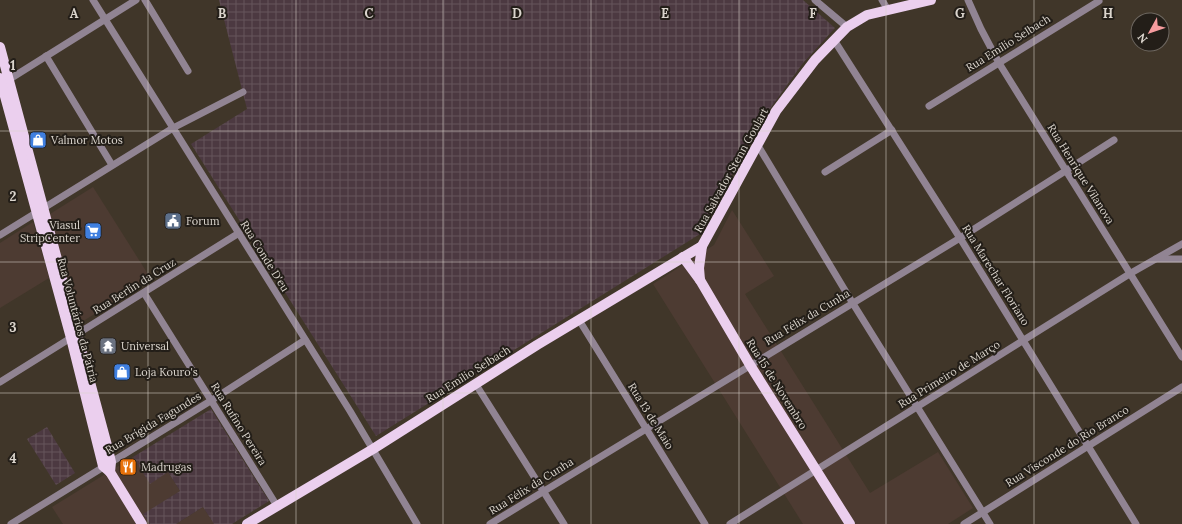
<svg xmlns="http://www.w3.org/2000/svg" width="1182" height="524" font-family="Lora,serif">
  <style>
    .commercial { fill: #4d3b32 }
    .industrial { fill: url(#industrial-grid) }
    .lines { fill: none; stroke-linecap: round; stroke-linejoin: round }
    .minor { stroke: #918493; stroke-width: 7 }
    .major { stroke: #ebcfee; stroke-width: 10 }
    .grid { fill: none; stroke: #dbd5cd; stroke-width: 1; stroke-opacity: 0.55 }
    .labels { text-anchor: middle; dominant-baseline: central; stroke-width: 4; stroke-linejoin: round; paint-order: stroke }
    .street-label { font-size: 11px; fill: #dbd5cd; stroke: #231e18 }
    .poi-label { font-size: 11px; fill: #dbd5cd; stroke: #231e18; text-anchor: start }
    .grid-label { font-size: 13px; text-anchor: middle; font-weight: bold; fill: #dbd5cd; stroke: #231e18; stroke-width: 4; stroke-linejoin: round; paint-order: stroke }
  </style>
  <defs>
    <pattern id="industrial-grid" width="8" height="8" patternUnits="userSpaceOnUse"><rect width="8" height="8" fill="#4c3941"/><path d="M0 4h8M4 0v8" fill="none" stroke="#65555b"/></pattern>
  </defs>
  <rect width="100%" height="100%" fill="#403629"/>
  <!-- commercial -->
  <g class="commercial">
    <polygon points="93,187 151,279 80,323 50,214"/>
    <polygon points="732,210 774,276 745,294 870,493 938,452 973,508 948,524 803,524 653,284 714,245"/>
    <polygon points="33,222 49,278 0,308 0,243"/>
    <polygon points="133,457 150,483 168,472 180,491 144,514 150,524 63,524 52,507"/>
    <polygon points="203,507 214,524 176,524"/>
  </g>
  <!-- industrial -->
  <g class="industrial">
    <polygon points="219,0 803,0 835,28 803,63 764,117 743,153 700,234 376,436 191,144 247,109"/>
    <polygon points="211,409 269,501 232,524 214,524 203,507 176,524 150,524 143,514 180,491 168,472 150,484 133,457"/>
    <polygon points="47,427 75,473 56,485 27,439"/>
  </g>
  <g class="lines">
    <!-- minor -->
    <g class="minor">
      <polyline points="93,0 350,411 417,524"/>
      <polyline points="145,0 188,71"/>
      <polyline points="815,0 847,27"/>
      <polyline points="882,0 888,10"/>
      <polyline points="968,0 981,29 999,63 1182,357"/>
      <polyline points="834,40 960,238 1136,524"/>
      <polyline points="46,56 112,165"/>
      <polyline points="5,82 136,0"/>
      <polyline points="929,106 1099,1"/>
      <polyline points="757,144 852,302 990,524"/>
      <polyline points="825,172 892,130"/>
      <polyline points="0,235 173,128 243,92"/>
      <polyline points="1156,259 1182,259"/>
      <polyline points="144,293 277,506"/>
      <polyline points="579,320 705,524"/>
      <polyline points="0,382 239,233"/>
      <polyline points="475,383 564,524"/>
      <polyline points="11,524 212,400 305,340"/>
      <polyline points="490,524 960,238 1114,140"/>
      <polyline points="730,524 1131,273 1182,244"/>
      <polyline points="964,524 1182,387"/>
    </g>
    <!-- major -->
    <g class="major">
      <polyline points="0,47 108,449 111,462 110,472"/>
      <polyline points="0,78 71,338 103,466 110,472 142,524"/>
      <polyline points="683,257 700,280 750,365 850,524"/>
      <polyline points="700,280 699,268 702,246"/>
      <polyline points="247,524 373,449 537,345 702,246 776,111 815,60 847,27 867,15 931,0"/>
    </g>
  </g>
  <!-- grid -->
  <path class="grid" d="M148,0V524M296,0V524M443,0V524M591,0V524M739,0V524M886,0V524M1034,0V524M0,131H1182M0,262H1182M0,393H1182"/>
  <!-- icons -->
  <defs>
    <symbol id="shop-square" viewBox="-11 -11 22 22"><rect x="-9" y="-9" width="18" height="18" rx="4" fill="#3f7fe0" stroke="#231e18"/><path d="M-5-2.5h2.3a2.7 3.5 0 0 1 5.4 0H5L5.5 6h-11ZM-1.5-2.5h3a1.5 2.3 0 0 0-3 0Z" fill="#fff"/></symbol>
    <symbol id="civic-square" viewBox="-11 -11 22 22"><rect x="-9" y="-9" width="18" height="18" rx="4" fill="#5c6f8a" stroke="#231e18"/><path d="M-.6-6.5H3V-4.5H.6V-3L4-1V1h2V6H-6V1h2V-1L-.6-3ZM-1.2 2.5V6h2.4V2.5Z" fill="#fff"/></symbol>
    <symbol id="supermarket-square" viewBox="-11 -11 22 22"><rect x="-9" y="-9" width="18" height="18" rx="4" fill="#3f7fe0" stroke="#231e18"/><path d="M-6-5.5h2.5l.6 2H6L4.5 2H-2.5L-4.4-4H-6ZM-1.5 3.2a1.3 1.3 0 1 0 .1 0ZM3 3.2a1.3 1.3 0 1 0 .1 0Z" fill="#fff"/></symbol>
    <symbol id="temple-square" viewBox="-11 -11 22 22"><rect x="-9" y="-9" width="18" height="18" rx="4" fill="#6b7280" stroke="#231e18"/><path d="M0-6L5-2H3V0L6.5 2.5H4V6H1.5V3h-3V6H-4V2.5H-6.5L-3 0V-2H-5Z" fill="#fff"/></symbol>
    <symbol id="restaurant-square" viewBox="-11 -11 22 22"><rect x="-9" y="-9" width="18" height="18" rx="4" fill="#e8710a" stroke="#231e18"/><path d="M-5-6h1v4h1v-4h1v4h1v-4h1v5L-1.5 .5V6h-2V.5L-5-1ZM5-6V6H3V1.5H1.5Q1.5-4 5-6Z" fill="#fff"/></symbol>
  </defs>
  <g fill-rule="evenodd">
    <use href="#shop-square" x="28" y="130" width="20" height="20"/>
    <use href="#civic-square" x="163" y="211" width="20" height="20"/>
    <use href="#supermarket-square" x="83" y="221" width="20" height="20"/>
    <use href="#temple-square" x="98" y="336" width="20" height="20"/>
    <use href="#shop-square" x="112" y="362" width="20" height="20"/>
    <use href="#restaurant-square" x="118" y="457" width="20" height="20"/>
  </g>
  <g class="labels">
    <!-- street labels -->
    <g class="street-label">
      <text transform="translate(1008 43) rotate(-32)">Rua Emílio Selbach</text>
      <text transform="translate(731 170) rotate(-61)">Rua Salvador Stenn Goulart</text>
      <text transform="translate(1081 174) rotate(58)">Rua Henrique Vilanova</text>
      <text transform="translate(265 256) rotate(58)">Rua Conde D'eu</text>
      <text transform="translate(996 275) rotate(58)">Rua Marechar Floriano</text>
      <text transform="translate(134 286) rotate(-32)">Rua Berlin da Cruz</text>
      <text transform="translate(807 317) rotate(-31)">Rua Félix da Cunha</text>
      <text transform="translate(78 320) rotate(75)">Rua Voluntários da Pátria</text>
      <text transform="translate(468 374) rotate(-32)">Rua Emílio Selbach</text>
      <text transform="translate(949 374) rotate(-32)">Rua Primeiro de Março</text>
      <text transform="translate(777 384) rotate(58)">Rua 15 de Novembro</text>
      <text transform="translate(651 416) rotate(58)">Rua 13 de Maio</text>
      <text transform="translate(153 423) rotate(-31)">Rua Brígida Fagundes</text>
      <text transform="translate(239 424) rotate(58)">Rua Rufino Pereira</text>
      <text transform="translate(1067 446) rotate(-32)">Rua Visconde do Rio Branco</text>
      <text transform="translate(531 486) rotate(-32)">Rua Félix da Cunha</text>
    </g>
    <!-- poi labels -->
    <g class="poi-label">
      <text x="51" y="140">Valmor Motos</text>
      <text x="186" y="221">Forum</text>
      <text x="80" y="225" text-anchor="end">Viasul<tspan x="80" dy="13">StripCenter</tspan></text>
      <text x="121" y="346">Universal</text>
      <text x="135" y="372">Loja Kouro's</text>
      <text x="141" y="467">Madrugas</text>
    </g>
  </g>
  <g class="grid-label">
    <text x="74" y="18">A</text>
    <text x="222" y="18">B</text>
    <text x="369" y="18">C</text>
    <text x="517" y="18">D</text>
    <text x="665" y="18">E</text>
    <text x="813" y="18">F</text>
    <text x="960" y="18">G</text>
    <text x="1108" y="18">H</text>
    <text x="13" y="70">1</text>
    <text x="13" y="201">2</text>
    <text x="13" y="332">3</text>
    <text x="13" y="463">4</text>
  </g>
  <!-- north arrow -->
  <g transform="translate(1150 32) rotate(230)"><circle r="19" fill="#231e18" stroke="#6d6760"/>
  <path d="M0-3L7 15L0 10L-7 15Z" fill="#f59b9e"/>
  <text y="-6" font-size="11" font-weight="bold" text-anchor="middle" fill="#dbd5cd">N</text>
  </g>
</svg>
